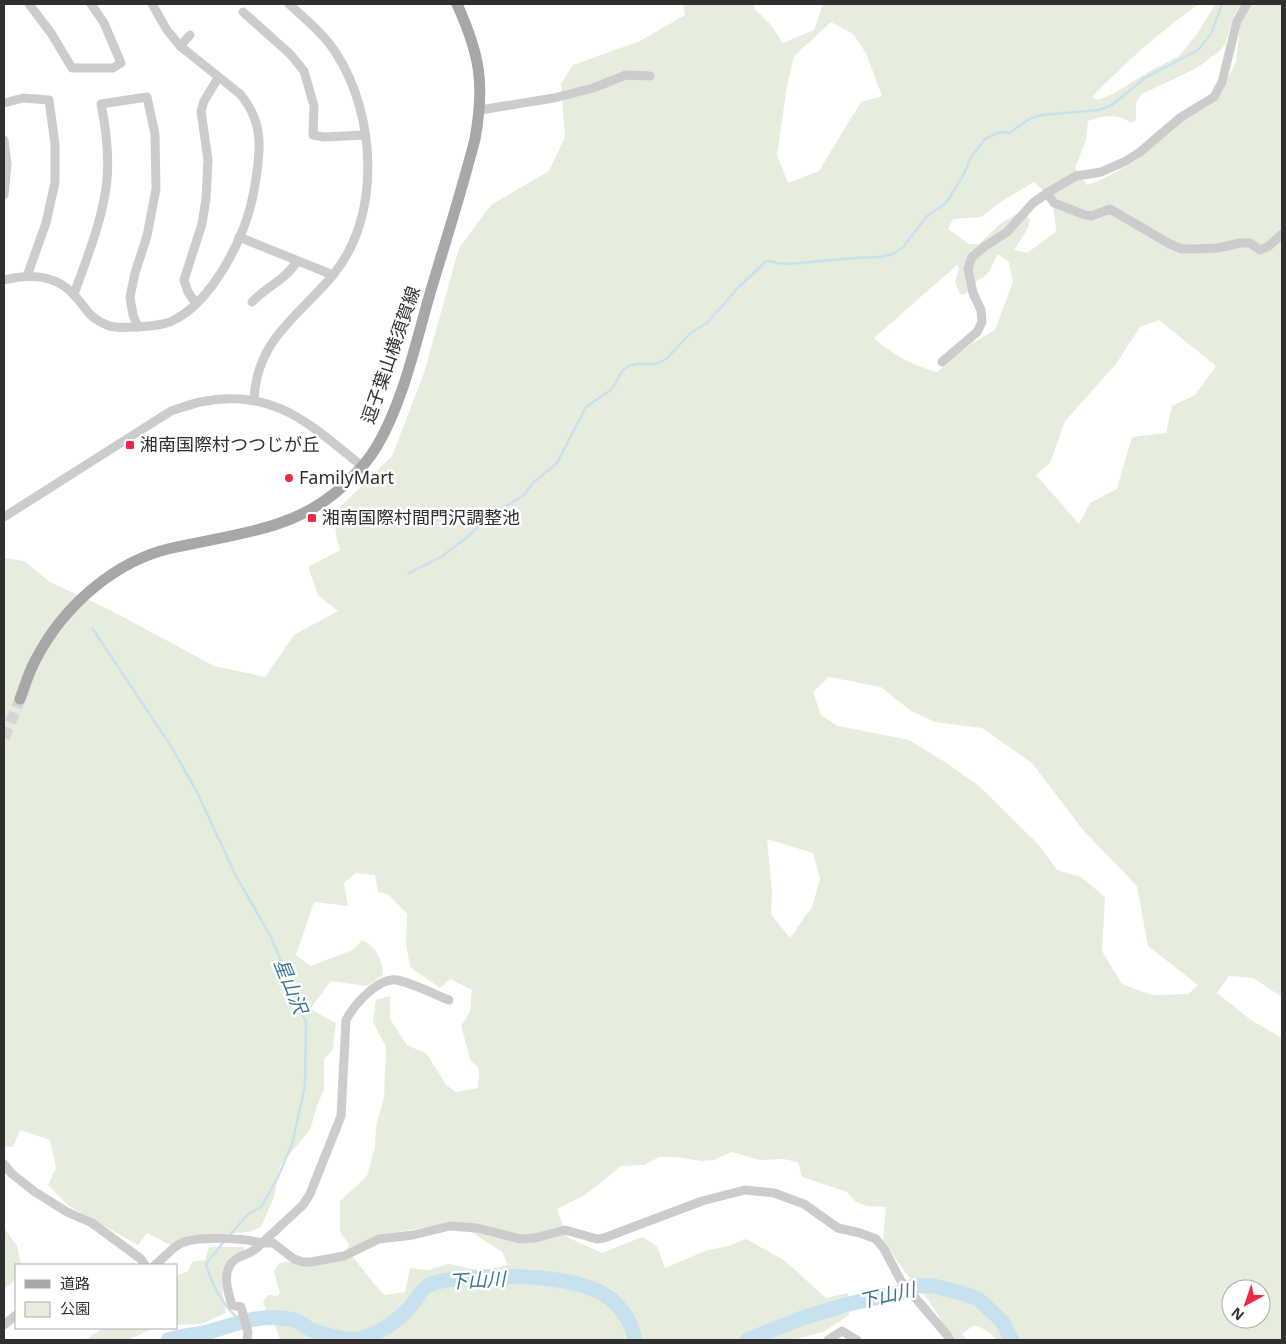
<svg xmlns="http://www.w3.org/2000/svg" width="1286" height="1344" font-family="'Noto Sans','Noto Sans JP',sans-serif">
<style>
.green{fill:#e6eddd;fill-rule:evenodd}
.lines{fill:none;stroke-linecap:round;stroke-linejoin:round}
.stream{stroke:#c8e1ee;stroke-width:2.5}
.river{stroke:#c8e1ee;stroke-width:15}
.major-tunnel{stroke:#d5d5d5;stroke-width:11;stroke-dasharray:11 5.5;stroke-linecap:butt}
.minor{stroke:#ccc;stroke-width:9}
.major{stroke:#a7a7a7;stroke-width:11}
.poi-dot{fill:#ed2a42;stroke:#fff;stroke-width:2}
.labels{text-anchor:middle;stroke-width:5;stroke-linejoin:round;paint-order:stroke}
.street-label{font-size:18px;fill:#2f2f2f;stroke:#fff}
.poi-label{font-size:18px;fill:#2f2f2f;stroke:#fff;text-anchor:start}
.water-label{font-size:19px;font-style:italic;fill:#397696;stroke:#fff}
</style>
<rect width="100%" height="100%" fill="#fff"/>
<g class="green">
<path d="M683,4H754V8L770,24L783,43L814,30L823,4H1199C1160,31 1125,63 1092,97L1098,100L1113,94L1150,71L1179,56L1197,34L1214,6V4H1282V997L1253,978L1229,976L1217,993L1251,1020L1282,1038V1340H996C990,1332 983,1328 974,1325L962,1334L967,1340H953L928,1299L904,1271L883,1240L886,1207L867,1206L856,1202L847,1192L802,1177L798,1162L783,1159L759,1160L732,1152L714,1160L702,1161L676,1157H659L644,1165L621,1166L585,1195L557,1209L567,1237L602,1253L642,1237L657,1246L665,1268L705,1251L728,1246L746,1239L784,1260L826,1298L848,1293L849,1315L823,1332L793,1340H280C277,1326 268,1316 263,1302L268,1295L278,1296L280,1293L274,1272L279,1263L287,1262L322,1264L343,1260L349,1244L340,1232V1201L367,1176L375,1147L376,1127L384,1097L386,1047L373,1022L376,1000L390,996V1019L407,1045L427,1054L446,1085L456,1092L478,1088L479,1068L471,1061L461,1026L470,1012L472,990L450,979L440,988L410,967L406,943L407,914L388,894L378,892L375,875L356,873L344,883L348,906L314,902L296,955L310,966L353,950L362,940C377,947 382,959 383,975L367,986L331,981L310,1009L336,1023L333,1049L324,1059V1089L317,1106L310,1130L280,1166L274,1197L261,1227L249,1232L195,1236L172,1246L147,1233L138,1245L69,1206L48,1185L56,1168L50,1140L20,1130L13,1147L4,1146V558L24,561L50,582L110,610L214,666L265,677L294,635L338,611L318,595L308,567L340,550L336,535L334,513L392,456L424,373L459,248L491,205L549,171L565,137L561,84L573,65L640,41L685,15ZM1240,7V27L1236,62L1216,101L1181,117L1137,160L1103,179L1087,185L1075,168L1086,140L1088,121C1103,116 1117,113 1131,123L1136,120V103L1142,94L1197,68L1218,52L1225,45L1234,15ZM831,22L853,34L866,53L882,96L861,102L819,171L788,183L777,155L787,86L794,56ZM1034,182C1053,197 1055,210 1056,232L1027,253L1014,250L1028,228L1030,219L1020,212L1000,224L979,244H969L948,229L953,219L981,217L1002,201ZM998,254L1009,262L1013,282L995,330L971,344L937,372C912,365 893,355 874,338L957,265L959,269L955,282L960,294L965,295L975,282L985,276L990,270ZM1159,320L1216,366L1195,395L1172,406L1166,433L1132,437L1117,489L1090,503L1079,524L1036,475L1050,463L1065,421L1116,364L1140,327ZM829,677L881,687L911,711L935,722L982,728L1032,763L1083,830L1137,886L1148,946L1198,985L1188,994L1152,995L1122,984L1102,951L1105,897L1081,877L1057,870L1039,845L979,786L945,762L909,740L838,726L821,715L813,692ZM767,839L813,853L820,879L812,907L790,938L771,914L772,893ZM456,1222L502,1252L508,1265L482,1271L448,1264L428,1270L410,1268L405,1292L385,1295L374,1284L353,1257L355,1246L386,1234ZM1231,1289H1261V1319H1231Z"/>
<path d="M4,1228L17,1246L21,1265H16V1280L4,1289Z"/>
<path d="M209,1247H244V1251C241,1252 236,1253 233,1255C215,1266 224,1297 226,1313L201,1324L176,1325V1276L188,1271L192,1262L205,1260Z"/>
<path d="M103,1328H154L128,1340H85Z"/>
</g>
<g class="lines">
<g class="stream">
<path d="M409,573L441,557L466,538L490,516L524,495L533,483L557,463L586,407L612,389L623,370L629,366L637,364H656L666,359L692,332L707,323L737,289L765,262L770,261L777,263L789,264L855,258L880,257L893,254L904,246L926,217L946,203L964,174L971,157L985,139L1000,132L1009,133L1031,118L1043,115L1099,110L1112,105L1145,78L1198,50L1211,34L1222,4"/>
<path d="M92,628L171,746L197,792L236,876L271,937L281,961L289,974L296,1003L306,1022L305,1086L292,1144L278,1177L261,1207L248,1214L229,1236"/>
<path d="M225,1240L206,1264C212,1286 223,1306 241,1321"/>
<path d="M170,1339V1340"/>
</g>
<g class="river">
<path d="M168,1340C181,1336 195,1335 208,1332C237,1324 263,1312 294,1320C300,1321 304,1327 310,1329C321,1334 347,1341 358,1339C377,1335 397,1322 409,1308C416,1301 420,1290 429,1285C449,1275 526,1275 550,1279C565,1281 583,1284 598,1291C617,1300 632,1320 635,1340"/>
<path d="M747,1340L802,1318L845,1305L900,1292L913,1286H934L962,1293L978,1299L1002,1321L1012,1340"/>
</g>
<path class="major-tunnel" d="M4,738L20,699"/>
<g class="minor">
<path d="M29,4L51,33L72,68H113L121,63L104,23L91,4"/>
<path d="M243,12L290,54L304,71L314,106L313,135L324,137L365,135"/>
<path d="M180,46L190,35"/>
<path d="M4,103L23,98L49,100L55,144V182L46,223L27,276"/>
<path d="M480,110L554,98L593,88L626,75L650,76"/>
<path d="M4,140L7,164L4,195"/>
<path d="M1047,193L1076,176L1101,172L1126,161L1140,152L1181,117L1214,97L1222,82L1237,21L1247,4"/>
<path d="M239,237L333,275"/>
<path d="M4,280C28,274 56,274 74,295C88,309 86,316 107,325C116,329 127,327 137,327C149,326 159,326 170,322C213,303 246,235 254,191C260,155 266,124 240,94L180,46L167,30L152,4"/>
<path d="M74,294C87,258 103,219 107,180C109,155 106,128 101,104L147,97L155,134L156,189L147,236L135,273L130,297L133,315L138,327"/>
<path d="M252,302C266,287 287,279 297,261"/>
<path d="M196,304L188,292L184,280L202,224L206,199L208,160L201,111L204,101L218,78"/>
<path d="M942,362L977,332L982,322L981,310L973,293L968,269L972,257L984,247L1007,232L1033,203L1047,193L1054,203L1085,215L1091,216L1110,209L1170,244L1182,249H1193L1218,248L1240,243H1250L1260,250L1269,246L1282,234"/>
<path d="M254,399C257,339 298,317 333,275C382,216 376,115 336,53C324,34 305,19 289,4"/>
<path d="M4,517L171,411C181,408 191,404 200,402C274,387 309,424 362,466"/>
<path d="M4,1164L11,1173L35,1192L67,1212L92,1223L141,1259L145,1265"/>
<path d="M155,1265C163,1259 170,1250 178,1245C195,1235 243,1238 262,1243L303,1205L310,1194L341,1116L346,1020C354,1005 378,977 397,980C412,983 434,994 449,1000"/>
<path d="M4,1325L16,1315"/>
<path d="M247,1340L248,1332L241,1307L232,1305C227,1290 220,1266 239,1257C249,1253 255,1251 262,1243H273L294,1259L303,1262H311L344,1256L379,1239L413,1235L450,1226L477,1228L520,1239L535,1238L565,1230L597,1239L604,1238L702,1201L745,1190L774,1193L804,1204L838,1228L860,1233L876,1239L884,1249L901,1281L947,1335L950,1340"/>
<path d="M828,1340L842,1331L857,1340"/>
</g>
<path class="major" d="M20,699C25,686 29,671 36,659C63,607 114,561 172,548C233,534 296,531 344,485C356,474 369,460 377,446C404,400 416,341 431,290C446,240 462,190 475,139C485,84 480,55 457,4"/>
</g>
<g class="poi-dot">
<rect x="125" y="440" width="10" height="10" rx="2.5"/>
<circle cx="289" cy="478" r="5"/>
<rect x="307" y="513" width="10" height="10" rx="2.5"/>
</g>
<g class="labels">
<g class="street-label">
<text transform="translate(391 355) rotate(-71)" y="6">逗子葉山横須賀線</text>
</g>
<g class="poi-label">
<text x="140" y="451">湘南国際村つつじが丘</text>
<text x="299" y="484">FamilyMart</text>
<text x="322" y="524">湘南国際村間門沢調整池</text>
</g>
<g class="water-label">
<text transform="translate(291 986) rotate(68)" y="7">星山沢</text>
<text transform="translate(477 1280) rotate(-3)" y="7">下山川</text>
<text transform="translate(887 1295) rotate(-13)" y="7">下山川</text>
</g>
</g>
<rect width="1286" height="1344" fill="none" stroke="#2f2f2f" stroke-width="10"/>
<rect x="15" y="1264" width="162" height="65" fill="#ffffff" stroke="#acacac"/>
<rect x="25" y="1280" width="25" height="8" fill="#a7a7a7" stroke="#acacac"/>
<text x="60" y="1289" font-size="15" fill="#2f2f2f">道路</text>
<rect x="25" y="1302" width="25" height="15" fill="#e6eddd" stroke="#acacac"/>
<text x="60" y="1314" font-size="15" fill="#2f2f2f">公園</text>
<g transform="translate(1246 1304) rotate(220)"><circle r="24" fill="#ffffff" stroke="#acacac"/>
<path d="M0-4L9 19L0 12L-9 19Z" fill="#ed2a42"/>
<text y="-8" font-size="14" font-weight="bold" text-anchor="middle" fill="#2f2f2f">N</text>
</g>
</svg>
